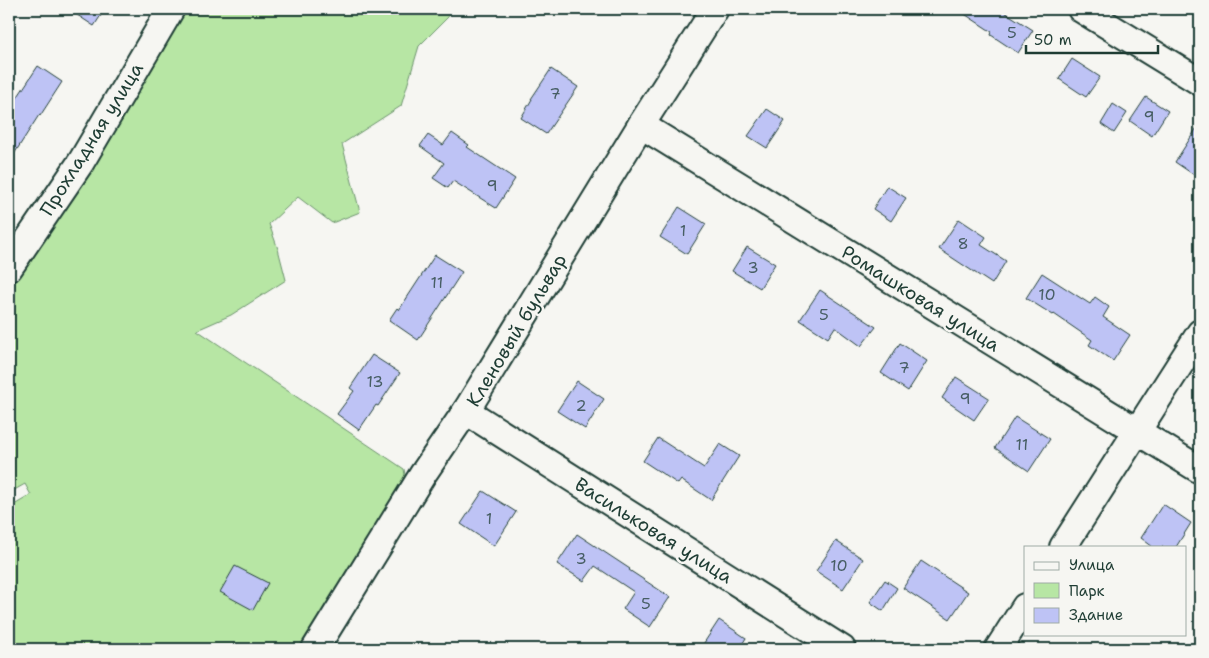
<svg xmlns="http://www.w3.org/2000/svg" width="1209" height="658" font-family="'Shantell Sans',sans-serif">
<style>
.green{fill:#b7e6a4;stroke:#6b926c}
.building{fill:#bec3f5;stroke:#1f3d34}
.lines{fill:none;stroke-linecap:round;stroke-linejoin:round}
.minor-casing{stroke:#1f3d34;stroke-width:30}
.minor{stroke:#f6f6f2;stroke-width:26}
.labels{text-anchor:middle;stroke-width:5;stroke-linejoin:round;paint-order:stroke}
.number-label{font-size:16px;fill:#475e64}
.street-label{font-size:19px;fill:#1f3d34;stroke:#f6f6f2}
</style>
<rect width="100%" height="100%" fill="#f6f6f2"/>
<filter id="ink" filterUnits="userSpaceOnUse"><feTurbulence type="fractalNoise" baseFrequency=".02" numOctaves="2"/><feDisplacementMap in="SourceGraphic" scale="10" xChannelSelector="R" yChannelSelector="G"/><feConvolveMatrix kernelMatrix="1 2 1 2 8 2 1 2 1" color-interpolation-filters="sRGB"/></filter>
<g filter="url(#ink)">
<path class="green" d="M181,9H453L448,17L419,46L401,106L342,144L360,212L332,223L298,197L269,224L278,249L286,280L231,315L197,330L404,469L407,487L305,649H9V508L31,495L25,484L9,493V287L29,261Z"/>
<g class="building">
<path d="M68,9H105L94,26Z"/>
<path d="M957,9H1000L1033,30L1018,53L991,35L992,32Z"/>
<path d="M1072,59L1100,77L1086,97L1059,79Z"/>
<path d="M38,66L62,82L40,116L39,115L9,162V110Z"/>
<path d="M551,69L578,87L546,134L521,118L532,99H531Z"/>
<path d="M1146,97L1168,111L1152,136L1130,121Z"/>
<path d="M1113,104L1127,113L1114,133L1101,124Z"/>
<path d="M767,109L785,121L767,148L748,136Z"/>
<path d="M1200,123V179L1175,162Z"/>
<path d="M452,133L469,145L467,147L515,179L496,208L453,181L448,188L433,178L444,163L420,146L428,135L443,145Z"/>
<path d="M887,186L906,198L891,221L873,209Z"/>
<path d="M679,207L706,224L687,254L660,237Z"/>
<path d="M959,219L986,237L981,245L1006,261L992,284L939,249Z"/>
<path d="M747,247L775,264L760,288L732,271Z"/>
<path d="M435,255L462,272L418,340L389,320L397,308L399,310Z"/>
<path d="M1042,273L1090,304L1095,297L1109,307L1103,317L1130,335L1113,361L1089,345L1092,340L1054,314L1053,315L1026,298Z"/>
<path d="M820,290L876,327L861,346L835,327L828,338L800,320Z"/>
<path d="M900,343L927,361L908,391L881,373Z"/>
<path d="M372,355L400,373L378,406L376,405L359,430L337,414L354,391L350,388Z"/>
<path d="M956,377L989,398L974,420L942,398Z"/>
<path d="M577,381L604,399L585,429L557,411Z"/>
<path d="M1015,417L1050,439L1029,471L995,448Z"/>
<path d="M658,438L704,468L720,444L739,456L711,500L681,480L678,484L643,461Z"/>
<path d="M483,491L516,512L494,546L461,524Z"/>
<path d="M1163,504L1191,523L1176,547H1153L1141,538Z"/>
<path d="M577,534L630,569L629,570L670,597L650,627L623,609L634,592L595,566L584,581L557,564Z"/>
<path d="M836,541L863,559L843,589L816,571Z"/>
<path d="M921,561L968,592L950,619L903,588Z"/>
<path d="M235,566L268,583L253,610L220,592Z"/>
<path d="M885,580L897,588L883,611L870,602Z"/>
<path d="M719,620L746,638L739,649H700Z"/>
</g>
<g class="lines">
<g class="minor-casing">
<g id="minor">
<path d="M1081,9L1200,82"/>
<path d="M641,125L1200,470"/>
<path d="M9,268L81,162L171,9"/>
<path d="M466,411L842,649"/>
<path d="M1063,547L1200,333"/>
<path d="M315,649L423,474L466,411L641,125L715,9"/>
<path d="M998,649L1025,607"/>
</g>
</g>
<use href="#minor" class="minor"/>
</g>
</g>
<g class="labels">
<g class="number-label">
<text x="1012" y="38">5</text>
<text x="555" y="99">7</text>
<text x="1149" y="122">9</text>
<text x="492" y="191">9</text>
<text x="683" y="236">1</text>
<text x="963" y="249">8</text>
<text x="753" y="273">3</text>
<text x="437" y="288">11</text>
<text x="1047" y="300">10</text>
<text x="824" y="320">5</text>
<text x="904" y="373">7</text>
<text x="375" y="387">13</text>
<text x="965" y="404">9</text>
<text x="581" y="411">2</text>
<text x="1022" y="450">11</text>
<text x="489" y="524">1</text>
<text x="581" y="564">3</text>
<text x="839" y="571">10</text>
<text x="646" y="609">5</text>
</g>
<g class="street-label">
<text transform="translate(91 139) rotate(-58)" y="7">Прохладная улица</text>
<text transform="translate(921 298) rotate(32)" y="7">Ромашковая улица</text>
<text transform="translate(516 330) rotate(-59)" y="7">Кленовый бульвар</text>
<text transform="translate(654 530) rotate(32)" y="7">Васильковая улица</text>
</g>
</g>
<rect width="1209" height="658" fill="none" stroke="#f6f6f2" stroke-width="30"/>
<rect x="15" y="15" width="1179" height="628" fill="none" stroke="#1f3d34" stroke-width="2" filter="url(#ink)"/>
<rect x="1024" y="546" width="162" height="90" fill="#f6f6f2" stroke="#a0aca6"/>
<rect x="1034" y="562" width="25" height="8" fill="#f6f6f2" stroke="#a0aca6"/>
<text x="1069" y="570" font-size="15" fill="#1f3d34">Улица</text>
<rect x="1034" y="583" width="25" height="15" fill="#b7e6a4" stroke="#a0aca6"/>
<text x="1069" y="596" font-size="15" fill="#1f3d34">Парк</text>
<rect x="1034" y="608" width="25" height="15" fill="#bec3f5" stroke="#a0aca6"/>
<text x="1069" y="620" font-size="15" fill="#1f3d34">Здание</text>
<path d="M1026 45v8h132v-8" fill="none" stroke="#1f3d34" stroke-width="2.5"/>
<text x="1034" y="45" font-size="15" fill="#1f3d34" stroke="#f6f6f2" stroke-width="4" paint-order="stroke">50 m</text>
</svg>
